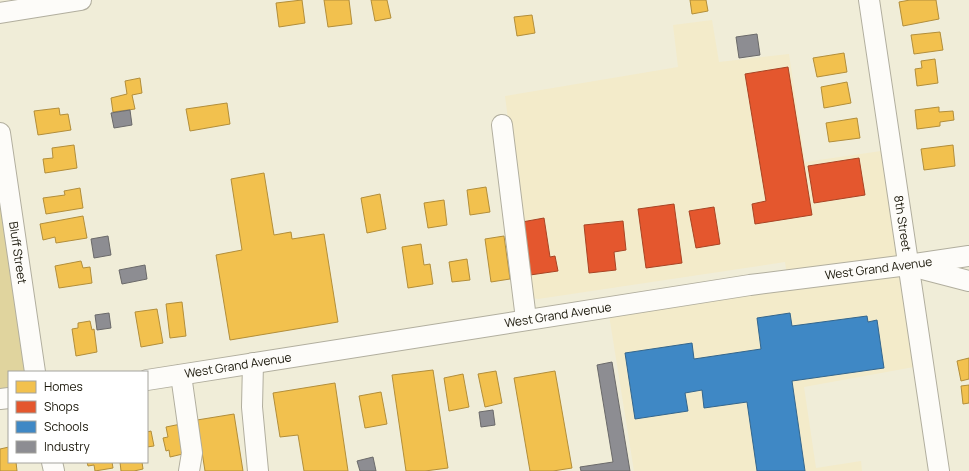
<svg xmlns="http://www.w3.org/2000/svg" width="969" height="471" font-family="Manrope,sans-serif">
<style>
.built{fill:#f3ebca}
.green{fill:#e0d49e}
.homes{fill:#f2c14e;stroke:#b28e3a}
.shops{fill:#e4572e;stroke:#a84424}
.schools{fill:#3f88c5;stroke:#34668d}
.industry{fill:#8d8d92;stroke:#6b6a6a}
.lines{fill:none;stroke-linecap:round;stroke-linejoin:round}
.minor-casing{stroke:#b1ae9e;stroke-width:22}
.minor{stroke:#fdfcf9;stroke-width:20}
.labels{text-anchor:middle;stroke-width:4;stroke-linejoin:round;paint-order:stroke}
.street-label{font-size:12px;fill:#1b180b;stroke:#fff}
</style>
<rect width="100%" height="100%" fill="#f0edd8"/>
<path class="built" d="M712,20L719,62L789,54L805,162L881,151L914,367L804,387L816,468L861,461L862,471H634L609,315L789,289L785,262L538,299L533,298L529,287L505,96L678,67L673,25Z"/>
<path class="green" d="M0,193L27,372H9V387L0,389Z"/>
<g class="homes">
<path d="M302,0L305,23L279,27L276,3Z"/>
<path d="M324,0H349L352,24L328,27Z"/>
<path d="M371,0H387L391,18L375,21Z"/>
<path d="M690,0H706L708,11L692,14Z"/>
<path d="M910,0H936L939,19L903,26L899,2Z"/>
<path d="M532,15L535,33L517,36L514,17Z"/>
<path d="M940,32L943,50L914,54L911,35Z"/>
<path d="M844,53L847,72L817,77L813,58Z"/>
<path d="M935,59L938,83L917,86L915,69L922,68L921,61Z"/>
<path d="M140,78L142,93L132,95L135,109L113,112L111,98L127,94L125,81Z"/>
<path d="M847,82L851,103L824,108L821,87Z"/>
<path d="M227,103L230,124L190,131L186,109Z"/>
<path d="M939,107V112L953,111L954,120L940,122V126L917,129L915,110Z"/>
<path d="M59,108L60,115L68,114L71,130L38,135L34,111Z"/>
<path d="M857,118L860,138L829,142L826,123Z"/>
<path d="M74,145L77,168L45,173L43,159L53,158L52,148Z"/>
<path d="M953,145L955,166L924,170L921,149Z"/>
<path d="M264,173L274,235L291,232L292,239L324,234L338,322L230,340L216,255L242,250L231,179Z"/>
<path d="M486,187L490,212L470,215L467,190Z"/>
<path d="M80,188L83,208L46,214L43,198L65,195L64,191Z"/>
<path d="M380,194L386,229L367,233L361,198Z"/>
<path d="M444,200L447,225L428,228L424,203Z"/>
<path d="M83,216L87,238L56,243L55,237L43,240L40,224Z"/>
<path d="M504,236L510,279L491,282L485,239Z"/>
<path d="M421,244L424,265L430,264L433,284L408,288L402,247Z"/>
<path d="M467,259L470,280L452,282L449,262Z"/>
<path d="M81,261L83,268L90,267L92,283L59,288L55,266Z"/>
<path d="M182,302L186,336L170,338L166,304Z"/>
<path d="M157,309L163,343L141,347L135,312Z"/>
<path d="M90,321L92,330L94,329L97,352L76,356L72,329L78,328V323Z"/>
<path d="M969,358V379L961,381L957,361Z"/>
<path d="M433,370L448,468L425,471H406L392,375Z"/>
<path d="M496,371L502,403L485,407L478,374Z"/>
<path d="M555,371L572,468L553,471H530L514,378Z"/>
<path d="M463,374L469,407L449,411L444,378Z"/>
<path d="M335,383L348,471H304L298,435L280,437L273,393Z"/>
<path d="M969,385V403L963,404L961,386Z"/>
<path d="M381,392L387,424L365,428L359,396Z"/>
<path d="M234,414L243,471H205L197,420Z"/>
<path d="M181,424L187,453L170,457L169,450L166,451L163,438L168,437L166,427Z"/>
<path d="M151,431L154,446L147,447V432Z"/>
<path d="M9,447V462H16L17,471H0V449Z"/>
<path d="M87,462H112L113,468L95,471L94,465L88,466Z"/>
<path d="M120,462H142L143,469L134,471H121Z"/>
</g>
<g class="shops">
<path d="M788,67L812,215L755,224L752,204L766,201L745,74Z"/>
<path d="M859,158L865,195L814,203L808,166Z"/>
<path d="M674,204L682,263L646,268L638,209Z"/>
<path d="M714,207L720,244L696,248L689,211Z"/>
<path d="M544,218L550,257L555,256L558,271L530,275L522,222Z"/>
<path d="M623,221L626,250L614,252L616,270L589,273L584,225Z"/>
</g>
<path class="schools" d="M790,313L792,326L867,316L868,322L877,320L884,368L792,381L805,471H757L747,402L704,408L702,390L685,393L688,411L635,419L625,353L692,343L694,359L761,349L757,318Z"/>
<g class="industry">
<path d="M757,34L760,55L739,58L736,37Z"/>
<path d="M130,110L132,125L114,128L111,113Z"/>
<path d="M108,236L111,255L94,258L91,239Z"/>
<path d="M145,265L147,279L122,284L119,270Z"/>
<path d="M109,313L111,328L97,330L95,315Z"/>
<path d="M612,362L630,471H581L580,467L613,462L597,365Z"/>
<path d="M493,410L495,425L481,427L479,412Z"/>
<path d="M373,457L376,471H360L357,461Z"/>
</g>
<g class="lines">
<g class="minor-casing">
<g id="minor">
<path id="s1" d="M869,0L939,471"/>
<path d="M0,13L81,0"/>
<path d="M502,125L526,319"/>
<path id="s2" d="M0,133L35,372"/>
<path d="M915,267L969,281"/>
<path d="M253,363L252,407L258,471"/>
<path d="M181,375L192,453L189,471"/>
<path id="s3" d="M147,380L750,285L908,265L969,256"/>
<path d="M0,399L9,398"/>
<path d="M52,462L54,471"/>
</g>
</g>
<use href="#minor" class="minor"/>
</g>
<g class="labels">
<g class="street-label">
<text dy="4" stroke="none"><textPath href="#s1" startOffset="226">8th Street</textPath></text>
<text dy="4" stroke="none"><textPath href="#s2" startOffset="121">Bluff Street</textPath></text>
<text dy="4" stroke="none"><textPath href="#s3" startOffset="740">West Grand Avenue</textPath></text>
<text dy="4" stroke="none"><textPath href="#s3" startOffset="416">West Grand Avenue</textPath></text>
<text dy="4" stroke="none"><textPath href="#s3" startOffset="92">West Grand Avenue</textPath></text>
</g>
</g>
<rect x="8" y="371" width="140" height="92" fill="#ffffff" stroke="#a4a39d"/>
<rect x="16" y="381" width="20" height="12" fill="#f2c14e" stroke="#a4a39d"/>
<text x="44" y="391" font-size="12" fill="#1b180b">Homes</text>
<rect x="16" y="401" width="20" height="12" fill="#e4572e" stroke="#a4a39d"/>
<text x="44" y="411" font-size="12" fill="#1b180b">Shops</text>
<rect x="16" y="421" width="20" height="12" fill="#3f88c5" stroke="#a4a39d"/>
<text x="44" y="431" font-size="12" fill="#1b180b">Schools</text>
<rect x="16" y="441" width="20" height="12" fill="#8d8d92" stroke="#a4a39d"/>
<text x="44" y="451" font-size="12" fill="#1b180b">Industry</text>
</svg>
